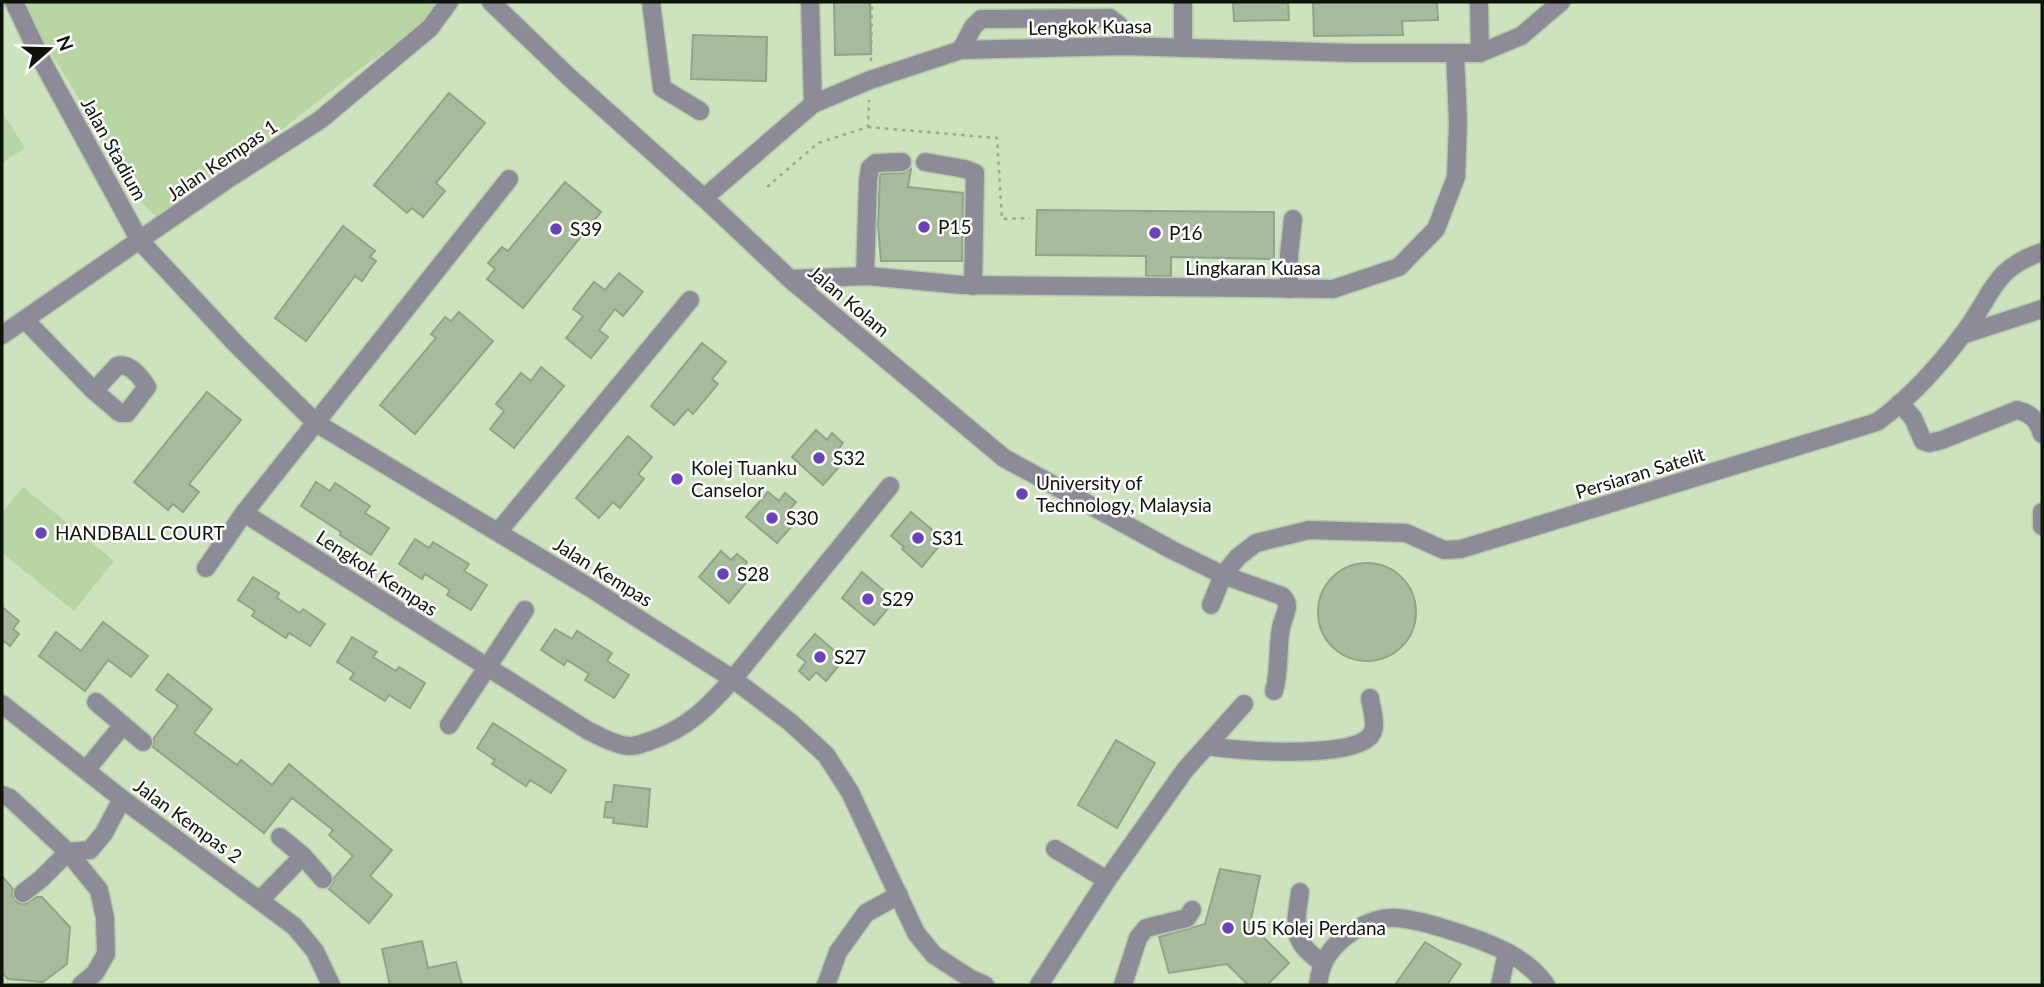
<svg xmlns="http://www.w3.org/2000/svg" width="2044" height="987" font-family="Lato,sans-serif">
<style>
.built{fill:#cce3bd}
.green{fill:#b7d5a3}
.building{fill:#a8bb9d;stroke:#91a486;stroke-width:2}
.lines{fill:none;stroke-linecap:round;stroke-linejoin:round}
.minor-casing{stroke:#b8caad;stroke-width:21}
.path{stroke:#9aaa90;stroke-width:2.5;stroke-dasharray:3.5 5;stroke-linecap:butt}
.minor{stroke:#8e8b99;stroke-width:18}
.poi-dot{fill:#6a42ba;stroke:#fff;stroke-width:2.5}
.labels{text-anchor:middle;stroke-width:5;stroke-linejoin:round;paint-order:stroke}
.street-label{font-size:19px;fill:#0d1308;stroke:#fff}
.poi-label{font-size:19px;fill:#0d1308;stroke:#fff;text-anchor:start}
</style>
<rect width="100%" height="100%" fill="#d9edcd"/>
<rect class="built" x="2" y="2" width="2040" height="983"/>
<g class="green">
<path d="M24,2H439L437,7L413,32L357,71L241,161L165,214L156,216L144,205L43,40Z"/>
<path d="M2,112L25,148L2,163Z"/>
<path d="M23,487L114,561L74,611L2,553V513Z"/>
</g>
<g class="building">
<path d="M834,2H870L871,54L835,55Z"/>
<path d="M1233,2H1288L1289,20L1234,21Z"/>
<path d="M1313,2H1437L1438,20L1402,21L1403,35L1314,36Z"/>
<path d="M693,35L767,37L766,81L691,79Z"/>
<path d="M449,93L485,123L436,183L445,191L423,217L412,208L407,213L374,185Z"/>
<path d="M911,169L908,187L963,193L962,261H881L878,226L880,174L903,173Z"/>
<path d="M565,182L601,212L523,308L487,279L495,269L488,263L502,247L508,251Z"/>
<path d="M1037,210L1274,212V259L1171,257V276H1146V256L1036,255Z"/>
<path d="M343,226L375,251L370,257L376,261L362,281L355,276L306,341L275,318Z"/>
<path d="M619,273L643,292L623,316L615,309L599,330L608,337L591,358L566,338L583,316L573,309L594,282L605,290Z"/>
<path d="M459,312L493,341L415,434L380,405L436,338L431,334L445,317L451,321Z"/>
<path d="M702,343L726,362L712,379L718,384L693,414L688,409L674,425L651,406Z"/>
<path d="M541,367L564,386L514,448L490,429L504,411L496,404L521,373L531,381Z"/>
<path d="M207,392L241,420L189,484L199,492L183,512L173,504L168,510L134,482Z"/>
<path d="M816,430L827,440L832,433L843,443L837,451L846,459L823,485L792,457Z"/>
<path d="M628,436L652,457L638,474L644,479L620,508L613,502L599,518L576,498Z"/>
<path d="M316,482L330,491L335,483L370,506L365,513L389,528L371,555L340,535L341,532L301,506Z"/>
<path d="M768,492L779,501L785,493L796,502L789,510L798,519L777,543L746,517Z"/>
<path d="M911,512L944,540L922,567L902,549L904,547L891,536Z"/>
<path d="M415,539L429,548L433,542L469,564L464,571L487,585L471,610L447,595L450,590L425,574L422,579L399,564Z"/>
<path d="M721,551L731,560L737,554L747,562L740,571L749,579L729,603L699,577Z"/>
<circle cx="1367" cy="612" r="49"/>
<path d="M862,572L895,600L874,625L842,598Z"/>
<path d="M253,577L279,593L277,598L300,613L303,609L325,624L310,646L289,633L286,638L252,616L255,611L238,600Z"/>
<path d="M2,607L19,621L13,629L19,634L10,646L4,641L2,643Z"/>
<path d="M103,622L148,656L131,677L108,660L85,691L39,656L56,632L81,651Z"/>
<path d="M555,629L572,639L577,631L612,653L607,661L629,675L614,698L585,680L589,674L567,660L564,665L541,650Z"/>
<path d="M815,634L844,659L826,681L816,672L809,680L799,671L806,662L797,655Z"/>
<path d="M352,637L377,652L373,657L396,671L399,667L425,683L410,708L389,695L385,701L350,679L354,673L337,662Z"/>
<path d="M168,674L212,709L194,733L237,765L241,760L272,785L289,764L392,850L370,876L392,895L369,923L329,889L333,883L334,878L353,856L329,835L333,830L292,798L264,833L153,747L154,738L178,706L156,690Z"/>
<path d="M493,723L566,770L551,793L530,780L526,786L492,764L495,760L477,748Z"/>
<path d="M1116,740L1155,763L1117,828L1078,805Z"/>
<path d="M614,785L650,789L647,827L613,823L614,818L604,817L606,802H612Z"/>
<path d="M1220,869L1260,876L1250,924L1289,963L1267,985H1248L1227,964L1169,973L1159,937L1205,924Z"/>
<path d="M2,876L13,889L12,895L18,903L25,904L37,897H42L70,927L67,964L43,982L8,979L2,973Z"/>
<path d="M422,941L428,968L456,962L462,985H390L382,949Z"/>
<path d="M1425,942L1461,964L1447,985H1395Z"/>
</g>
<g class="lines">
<g class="minor-casing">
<g id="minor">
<path d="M14,2L42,61L140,241L237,345L316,423L587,586L733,679L790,722L826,755L850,792L916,933L934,955L971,979L985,985"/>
<path d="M491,2L570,78L704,198L790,279L1004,458L1172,550L1223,575L1282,596C1285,600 1287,600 1287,606C1287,613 1282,621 1281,628C1277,649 1280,672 1274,691"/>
<path d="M651,2L662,88L700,111"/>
<path d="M810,2L813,104"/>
<path d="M1183,2V48"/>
<path d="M1479,2L1480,53"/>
<path d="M961,50L973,27L981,19L1110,18L1119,25L1123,46"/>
<path d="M925,162L965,169L975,173L973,286"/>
<path d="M704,198L813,104L870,80L961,50L1123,46L1352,53H1455"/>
<path d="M865,276L868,180L870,168L876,163L902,162"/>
<path d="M790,279L868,276L962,285L1333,289L1399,267L1436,229L1456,177L1458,122L1455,53H1480L1521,36L1561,2"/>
<path d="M1289,289V255L1293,219"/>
<path d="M25,320L94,391L120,413H127L147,387C141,377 129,362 117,366L94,391"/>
<path d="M2,335L225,181L320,120L430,28L449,2"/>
<path d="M1962,335L2042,309"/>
<path d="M1900,403L1913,418L1923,441L1929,443L1942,440L2017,410C2031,413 2038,421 2042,434"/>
<path d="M2042,512V526"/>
<path d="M244,513L587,730C601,737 613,744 628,746C635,747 643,743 650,741C688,728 707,708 733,679L890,486"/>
<path d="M498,532L690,300"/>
<path d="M206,568L244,513L509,179"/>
<path d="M1211,605L1223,575L1238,557L1256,543L1309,530L1406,533L1444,550L1461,549L1877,422C1908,400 1940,365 1963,334C1992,297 1992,268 2042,252"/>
<path d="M96,702L143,742"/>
<path d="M2,704L122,799L294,926L315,951L331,985"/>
<path d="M449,725L525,610"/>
<path d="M1207,746C1237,751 1353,760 1371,735C1378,726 1371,708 1370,698"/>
<path d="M86,770L123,725"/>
<path d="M2,795L10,798L68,852L99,890L105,918L106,954L95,973L81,985"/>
<path d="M280,837L303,856L323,879"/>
<path d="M1055,849L1107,880"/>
<path d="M1300,892C1295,928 1290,942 1323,963"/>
<path d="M23,893L41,879L68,852L90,850L104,833L122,799"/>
<path d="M260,900L303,856"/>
<path d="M826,985L838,952L866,913L899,895"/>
<path d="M1039,985L1107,880L1185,770L1244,704"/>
<path d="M1123,985L1138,938L1146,928L1187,918L1192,910"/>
<path d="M1318,985C1319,979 1320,971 1323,964C1334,939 1369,916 1397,918C1420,920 1443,928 1465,935C1495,945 1527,958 1546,985"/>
<path d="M1500,985L1507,952"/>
</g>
</g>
<g class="path">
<path d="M871,61L872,2"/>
<path d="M868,127L997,138L1002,219L1030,218"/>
<path d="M767,187L818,143L868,127L869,100"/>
</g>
<use href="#minor" class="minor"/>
</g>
<g class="poi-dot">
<circle cx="924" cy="227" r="7"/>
<circle cx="556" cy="229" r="7"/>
<circle cx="1155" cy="233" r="7"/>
<circle cx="819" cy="458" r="7"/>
<circle cx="677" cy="479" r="7"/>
<circle cx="1022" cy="494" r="7"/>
<circle cx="772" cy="518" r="7"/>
<circle cx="41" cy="533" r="7"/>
<circle cx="918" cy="538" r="7"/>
<circle cx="723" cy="574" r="7"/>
<circle cx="868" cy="599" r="7"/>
<circle cx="820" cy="657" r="7"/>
<circle cx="1228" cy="928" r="7"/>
</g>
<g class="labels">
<g class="street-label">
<text transform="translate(1090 27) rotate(-1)" y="7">Lengkok Kuasa</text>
<text transform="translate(114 149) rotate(61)" y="7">Jalan Stadium</text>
<text transform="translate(222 160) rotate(-34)" y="7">Jalan Kempas 1</text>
<text x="1253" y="275">Lingkaran Kuasa</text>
<text transform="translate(849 301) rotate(40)" y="7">Jalan Kolam</text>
<text transform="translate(1640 473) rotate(-17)" y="7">Persiaran Satelit</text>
<text transform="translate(603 572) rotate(32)" y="7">Jalan Kempas</text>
<text transform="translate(377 573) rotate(33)" y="7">Lengkok Kempas</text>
<text transform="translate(188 821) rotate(36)" y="7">Jalan Kempas 2</text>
</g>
<g class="poi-label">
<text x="938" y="234">P15</text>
<text x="570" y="236">S39</text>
<text x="1169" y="240">P16</text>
<text x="833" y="465">S32</text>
<text x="691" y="475">Kolej Tuanku<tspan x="691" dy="22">Canselor</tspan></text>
<text x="1036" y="490">University of<tspan x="1036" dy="22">Technology, Malaysia</tspan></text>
<text x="786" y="525">S30</text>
<text x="55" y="540">HANDBALL COURT</text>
<text x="932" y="545">S31</text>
<text x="737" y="581">S28</text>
<text x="882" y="606">S29</text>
<text x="834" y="664">S27</text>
<text x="1242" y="935">U5 Kolej Perdana</text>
</g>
</g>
<rect width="2044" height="987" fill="none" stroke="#0d1308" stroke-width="7"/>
<g transform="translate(49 49) rotate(70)" stroke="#ffffff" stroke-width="5" paint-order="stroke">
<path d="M0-5L12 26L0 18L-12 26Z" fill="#0d1308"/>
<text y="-10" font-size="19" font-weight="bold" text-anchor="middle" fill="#0d1308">N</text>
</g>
</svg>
